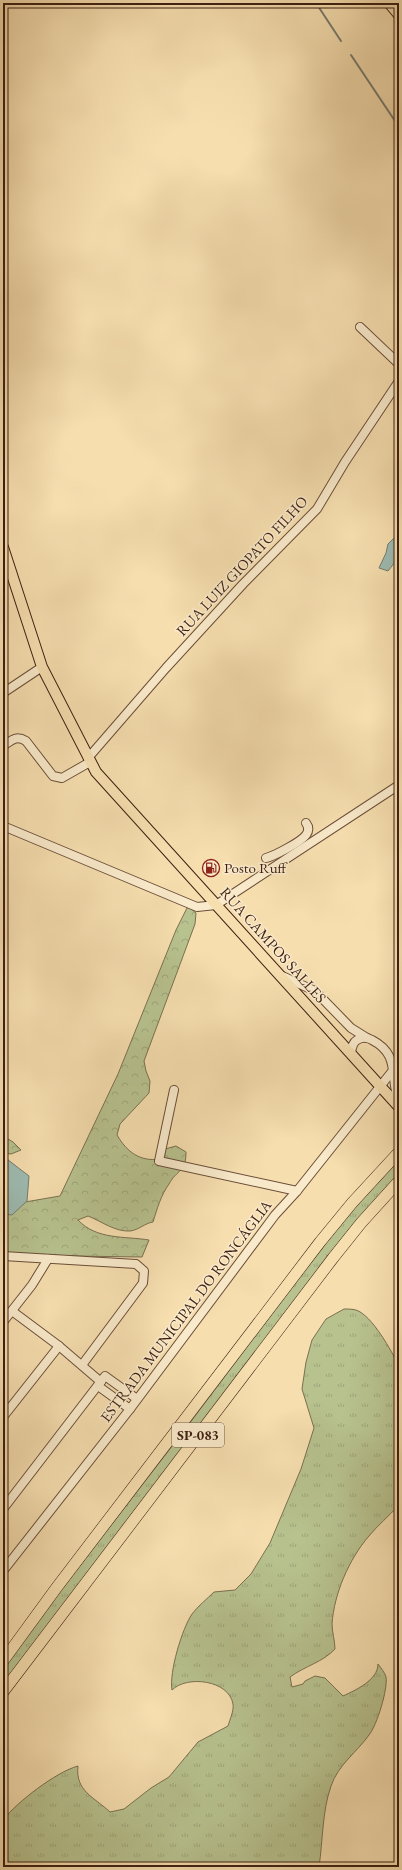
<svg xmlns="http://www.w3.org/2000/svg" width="402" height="1870" font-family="'EB Garamond',serif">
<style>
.grass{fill:url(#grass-tufts);stroke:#7a7050}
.forest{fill:url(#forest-crowns);stroke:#7a7050}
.water{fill:#9dbbb1;stroke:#777c71}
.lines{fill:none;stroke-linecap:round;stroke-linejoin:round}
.stream{stroke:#777c71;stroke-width:2}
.minor-casing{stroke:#6b4e38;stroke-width:10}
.major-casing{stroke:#3d1e11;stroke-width:12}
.highway-casing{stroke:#3d1e11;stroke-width:12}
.minor{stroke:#f9eacb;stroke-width:8}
.major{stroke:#f6deaf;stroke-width:10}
.highway{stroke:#f6deaf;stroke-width:11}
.labels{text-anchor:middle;stroke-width:3;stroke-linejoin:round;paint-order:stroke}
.shield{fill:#f9eacb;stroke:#755b49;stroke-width:1}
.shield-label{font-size:14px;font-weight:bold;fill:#3d1e11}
.street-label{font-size:15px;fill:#3d1e11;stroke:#f9eacb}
.poi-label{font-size:15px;fill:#3d1e11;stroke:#f9eacb;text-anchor:start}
</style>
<defs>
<pattern id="grass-tufts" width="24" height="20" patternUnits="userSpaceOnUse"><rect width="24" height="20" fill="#b7c28f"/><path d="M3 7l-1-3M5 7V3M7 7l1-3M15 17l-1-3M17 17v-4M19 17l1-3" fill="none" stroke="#9ea67a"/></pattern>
<pattern id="forest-crowns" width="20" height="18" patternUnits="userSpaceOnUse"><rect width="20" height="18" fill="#b7c28f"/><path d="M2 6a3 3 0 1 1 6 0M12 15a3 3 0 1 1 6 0" fill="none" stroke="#9ea67a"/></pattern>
</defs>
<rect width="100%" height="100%" fill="#f6deaf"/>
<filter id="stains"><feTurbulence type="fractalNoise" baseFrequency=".005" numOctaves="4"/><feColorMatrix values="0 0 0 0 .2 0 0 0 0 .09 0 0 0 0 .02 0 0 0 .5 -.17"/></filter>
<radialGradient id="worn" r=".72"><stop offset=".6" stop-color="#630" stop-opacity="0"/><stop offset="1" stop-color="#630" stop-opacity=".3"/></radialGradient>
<g class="grass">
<path d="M399,1160V1175L382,1193L3,1684V1669L61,1590L183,1432L314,1258L355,1207Z"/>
<path d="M344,1309C348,1309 352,1309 356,1310C372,1315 392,1352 399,1366V1505C389,1516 378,1525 369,1536C349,1559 334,1594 332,1624C332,1632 335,1641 335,1649C323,1662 305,1666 290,1677L292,1687L303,1684L305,1681L315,1676L325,1678L343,1696C356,1690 378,1680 378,1664C381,1668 385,1673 386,1677C388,1689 377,1725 369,1735C357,1752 338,1765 331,1786C322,1812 323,1840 319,1867H3V1820C17,1802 56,1772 78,1766C75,1791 94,1797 110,1812L124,1809L151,1788L169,1777L198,1742L228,1726C230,1719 234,1711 233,1704C229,1680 187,1675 172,1690C169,1672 182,1629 192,1614C198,1606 207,1599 214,1592L235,1590L251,1574L270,1543L301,1469L314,1428L302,1389L306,1362L312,1340L326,1319Z"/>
</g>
<g class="forest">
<path d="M188,906L196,913L195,924L144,1061L146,1071L150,1081L149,1093L120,1124L117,1135C127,1152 140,1162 160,1159L165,1149L176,1146L186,1152C186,1173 177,1169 169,1184C161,1195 157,1209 153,1222C145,1223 139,1230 130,1231C115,1232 101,1221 88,1216L78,1220C97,1240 124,1236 149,1240L142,1257L3,1255V1201L25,1202L60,1196L118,1074L176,930Z"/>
<path d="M3,1136L13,1142L21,1150L11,1154L3,1153Z"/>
</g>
<g class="water">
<path d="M399,527V557L388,571L379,568L386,553L388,544L395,537Z"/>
<path d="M3,1156L29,1176L27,1201L12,1215L3,1214Z"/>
</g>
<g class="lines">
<g class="stream">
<path d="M316,3L341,41"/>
<path d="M351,55L399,127"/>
</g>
<g class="minor-casing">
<g id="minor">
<path d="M360,327L399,364"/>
<path d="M3,693L42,667"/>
<path d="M3,746C12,740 16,735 26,741L53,776L62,778L90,762"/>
<path d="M88,758L166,668L243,584L317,509L345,462L399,381"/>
<path d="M3,826L197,907L216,905L399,785"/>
<path d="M266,858C274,856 301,842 306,835C309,831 309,827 306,823"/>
<path d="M280,975L315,991L351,1028L367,1038"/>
<path d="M351,1053C352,1048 352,1043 357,1040C362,1037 367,1037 372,1040C401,1055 389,1077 399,1102"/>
<path d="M174,1090L159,1161L297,1191"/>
<path d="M3,1256L136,1264L144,1271L143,1283L82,1365"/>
<path d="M12,1311L59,1346L101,1382"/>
<path d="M3,1322L32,1285L48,1259"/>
<path d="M98,1386L130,1409"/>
<path d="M3,1417L59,1346"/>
<path d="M3,1509L105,1376L137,1399"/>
<path d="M3,1571L130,1409L275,1215L297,1191L394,1069"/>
</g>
</g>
<g class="major-casing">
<g id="major">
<path d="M389,3L399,15"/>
<path d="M3,547L42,667L96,772L399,1107"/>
</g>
</g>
<g class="highway-casing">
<g id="highway">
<path d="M3,1661L57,1587L320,1242L352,1203L399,1152"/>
<path d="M3,1692L333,1258L361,1223L399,1181"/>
</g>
</g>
<use href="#minor" class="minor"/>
<use href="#major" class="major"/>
<use href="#highway" class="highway"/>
</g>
<defs>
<g id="fuel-ring" transform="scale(0.9)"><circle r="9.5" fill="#f9eacb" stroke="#8f2418" stroke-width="1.5"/><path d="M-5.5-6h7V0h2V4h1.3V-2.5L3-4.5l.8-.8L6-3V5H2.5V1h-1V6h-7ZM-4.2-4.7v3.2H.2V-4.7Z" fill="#8f2418"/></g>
</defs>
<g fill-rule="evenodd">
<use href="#fuel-ring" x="211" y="868"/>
</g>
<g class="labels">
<rect class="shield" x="172" y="1423" width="52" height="24" rx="3"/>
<g class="shield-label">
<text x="198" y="1440">SP-083</text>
</g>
<g class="street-label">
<text transform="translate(242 566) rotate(-47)" y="5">RUA LUIZ GIOPATO FILHO</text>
<text transform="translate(273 945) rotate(48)" y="5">RUA CAMPOS SALLES</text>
<text transform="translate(186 1311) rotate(-53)" y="5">ESTRADA MUNICIPAL DO RONCÁGLIA</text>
</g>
<g class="poi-label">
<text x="224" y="873">Posto Ruff</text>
</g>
</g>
<rect width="402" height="1870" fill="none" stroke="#f6deaf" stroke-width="16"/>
<rect x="4" y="4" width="394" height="1862" fill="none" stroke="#3d1e11" stroke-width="2"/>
<rect x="8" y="8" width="386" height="1854" fill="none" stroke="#3d1e11"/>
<rect width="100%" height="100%" filter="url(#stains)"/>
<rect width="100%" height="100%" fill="url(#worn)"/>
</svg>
